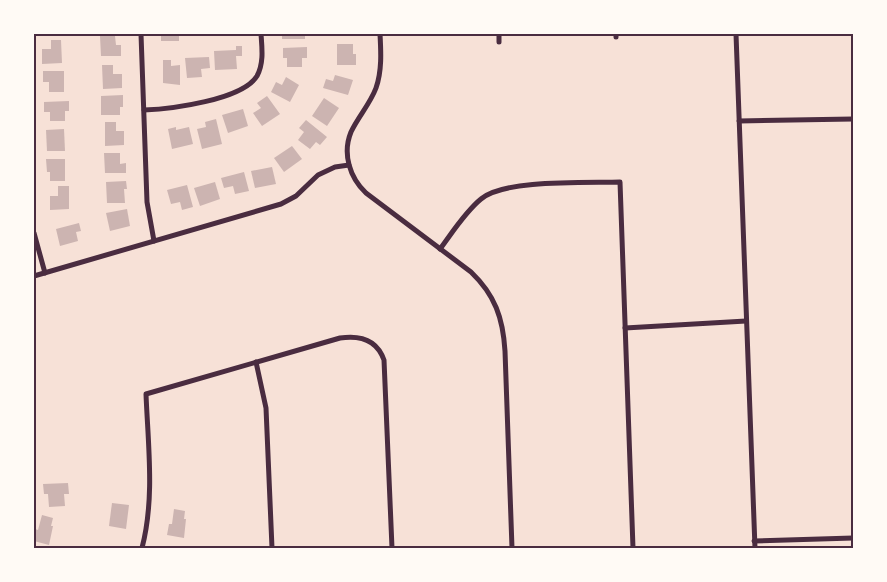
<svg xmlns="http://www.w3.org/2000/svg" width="887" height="582" font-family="'Source Sans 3',sans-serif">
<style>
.building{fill:#ccb4b1}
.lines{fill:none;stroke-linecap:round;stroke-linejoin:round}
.minor{stroke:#4a2c40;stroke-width:5}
.neatline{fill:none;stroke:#4a2c40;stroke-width:2}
</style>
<rect width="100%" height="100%" fill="#f7e1d7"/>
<g class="building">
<rect x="161" y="34" width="18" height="7"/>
<rect x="282" y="34" width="23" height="5"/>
<rect x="340" y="34" width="18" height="2"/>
<path d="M100,36H115L116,45H121V56H101Z"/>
<path d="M51,40H61L62,63L42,64V49H51Z"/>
<path d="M337,44H353V54H356V65H337Z"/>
<path d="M236,46H242V56H236L237,69L215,70L214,51L236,50Z"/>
<path d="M307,47V58H302V67H287V58H283V48Z"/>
<path d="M209,57L210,68L201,69L202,77L187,78L185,58Z"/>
<path d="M163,60H171V66L180,65V85L163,83Z"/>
<path d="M102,65H113V74H122V88L103,89Z"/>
<path d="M43,71H64V92H49V82H43Z"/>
<path d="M335,75L353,80L348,95L323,88L326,79L333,81Z"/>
<path d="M286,77L299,85L290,102L271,92L276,82L282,85Z"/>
<path d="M123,95V107H120V115H101V96Z"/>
<path d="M267,96L280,114L262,126L253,113L261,108L257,103Z"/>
<path d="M324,98L339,108L327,126L312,116Z"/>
<path d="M69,101V111H65V121H50V112H44V102Z"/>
<path d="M243,109L248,126L228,133L222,115Z"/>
<path d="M216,119L222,144L202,149L197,129L206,127L205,122Z"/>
<path d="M306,120L327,137L320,145L316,142L310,149L298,140L304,132L299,128Z"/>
<path d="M105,122H116V131H124V145L105,146Z"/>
<path d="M176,127V130L189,127L193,144L172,149L168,129Z"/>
<path d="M64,129L65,151H47L46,130Z"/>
<path d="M292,146L302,159L284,172L274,158Z"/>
<path d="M104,153H120V164L126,163V173H105Z"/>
<path d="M46,159H65V181H50V172H47Z"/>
<path d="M272,167L276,184L255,188L251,171Z"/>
<path d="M244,172L249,191L235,194L233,186L224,188L221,178Z"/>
<path d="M126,181L127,189H124L125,203H107L106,182Z"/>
<path d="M215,182L220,199L200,206L194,188Z"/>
<path d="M187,185L193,207L182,210L180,202L171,204L167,190Z"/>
<path d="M58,186H69V209L50,210V196H58Z"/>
<path d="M127,209L130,226L110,231L106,213Z"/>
<path d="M79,223L81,231L76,232L78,241L60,246L56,229Z"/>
<path d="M68,483L69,494H64L65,506L49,507L48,494H44L43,484Z"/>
<path d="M112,503L129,505L126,529L109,526Z"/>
<path d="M174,509L185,511L184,519H186L184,538L167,535L169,524H172Z"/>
<path d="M42,515L53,518L51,526H53L49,545L34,541L35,529L38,530Z"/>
</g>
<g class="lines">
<g class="minor">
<path d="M141,34L147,202L154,241"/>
<path d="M380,34C381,52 382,71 376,88C370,104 358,117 351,132C342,154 350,178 366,193L471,272C495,295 503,318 505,351L512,548"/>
<path d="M499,34V42"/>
<path d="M616,34V37"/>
<path d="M736,34L755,548"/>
<path d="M144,110C171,109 242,100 257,76C264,63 262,48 261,34"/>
<path d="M739,121L853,119"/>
<path d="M34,233L45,273"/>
<path d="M440,249C452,233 465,212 481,199C504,179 588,183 620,182L633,548"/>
<path d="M34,276L281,204L296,196L318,175L335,167L349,165"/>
<path d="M625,328L746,321"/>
<path d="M256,362L266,408L272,548"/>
<path d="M754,541L853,538"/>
<path d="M142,548C155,498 148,445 146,394L340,338C360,335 377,340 384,360L392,548"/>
</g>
</g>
<rect width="887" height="582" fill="none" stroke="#fffaf5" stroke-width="70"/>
<rect x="35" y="35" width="817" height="512" class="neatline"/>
</svg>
